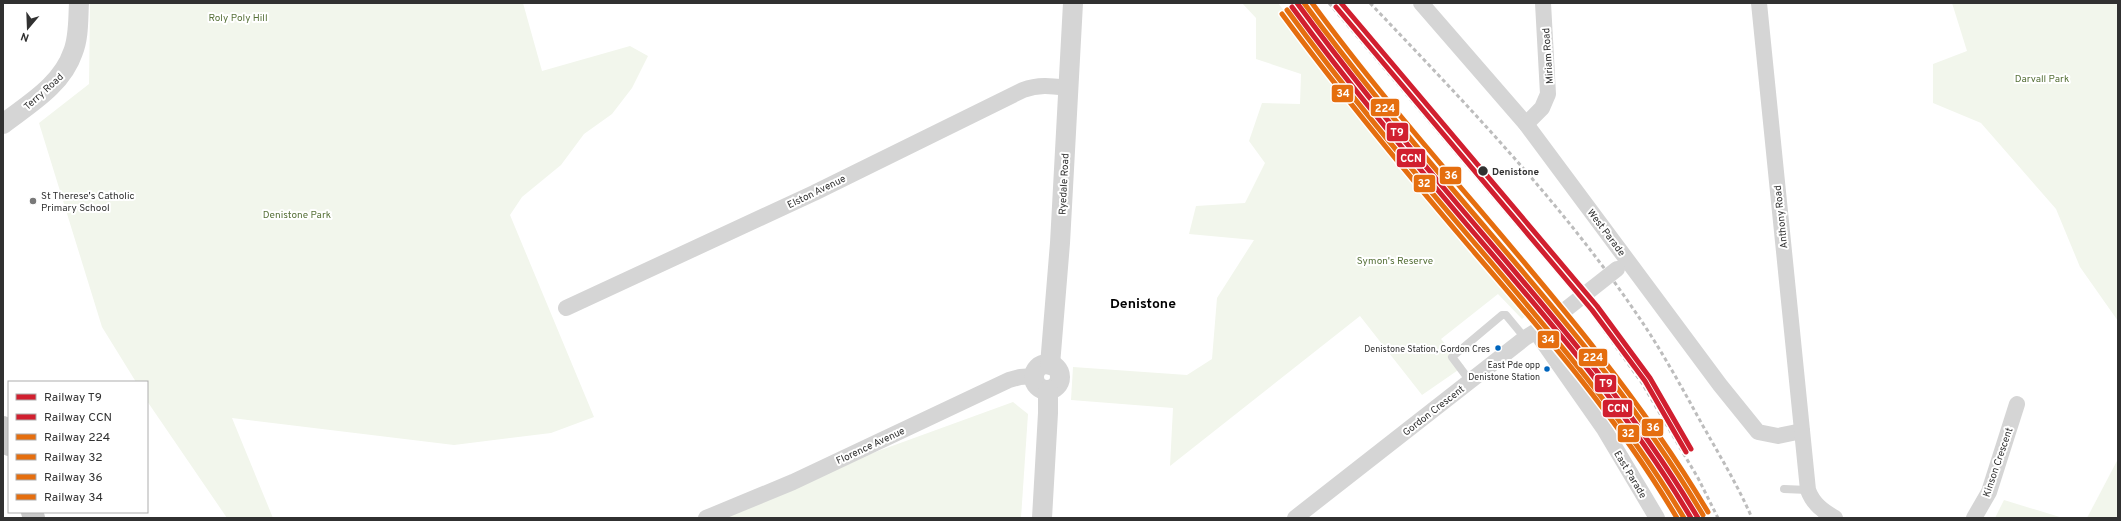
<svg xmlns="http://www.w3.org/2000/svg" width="2121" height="521" font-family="Overpass,sans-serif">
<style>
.green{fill:#f2f6ec}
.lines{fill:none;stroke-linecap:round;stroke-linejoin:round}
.service{stroke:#d5d5d5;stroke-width:8}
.minor{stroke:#d5d5d5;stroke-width:16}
.tertiary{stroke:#d5d5d5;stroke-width:20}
.primary{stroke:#c9c9c9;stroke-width:22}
.rail{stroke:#bdbdbd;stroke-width:3;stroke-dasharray:4 3;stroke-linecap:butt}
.minor-bridge{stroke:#d5d5d5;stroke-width:16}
.rail-1-casing{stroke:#fff;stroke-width:8}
.rail-2-casing{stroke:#fff;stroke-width:8}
.rail-3-casing{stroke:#fff;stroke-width:8}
.rail-4-casing{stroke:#fff;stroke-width:8}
.rail-5-casing{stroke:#fff;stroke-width:8}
.rail-6-casing{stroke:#fff;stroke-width:8}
.rail-1{stroke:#d11f2f;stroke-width:5}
.rail-2{stroke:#d11f2f;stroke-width:5}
.rail-3{stroke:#e56e0f;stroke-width:5}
.rail-4{stroke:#e56e0f;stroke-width:5}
.rail-5{stroke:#e56e0f;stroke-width:5}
.rail-6{stroke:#e56e0f;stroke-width:5}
.stop-dot{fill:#313131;stroke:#fff;stroke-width:1.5}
.poi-dot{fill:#797979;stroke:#fff;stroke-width:1.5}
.bus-dot{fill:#0065bd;stroke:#fff;stroke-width:1.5}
.labels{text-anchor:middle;stroke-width:4;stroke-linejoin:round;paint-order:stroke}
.bus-label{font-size:9px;fill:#313131;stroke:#fff;text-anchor:end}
.park-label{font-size:10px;fill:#577139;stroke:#fff}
.street-label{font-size:10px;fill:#313131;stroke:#fff}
.stop-label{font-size:10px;font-weight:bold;fill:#313131;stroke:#fff;text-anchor:start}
.poi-label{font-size:10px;fill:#313131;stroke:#fff;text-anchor:start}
.district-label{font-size:14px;font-weight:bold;fill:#000;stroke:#fff}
.line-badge{stroke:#fff;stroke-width:1.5}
.badge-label{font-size:11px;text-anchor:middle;font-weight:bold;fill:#fff}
</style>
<rect width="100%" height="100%" fill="#fff"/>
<g class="green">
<path d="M90,3H523L542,71L630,46L648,56L632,88L612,114L584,134L561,165L522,197L510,215L594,417L551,433L454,445L232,418L273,518H227L147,401V382H136L102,327L39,123L89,84Z"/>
<path d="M1242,3H1278L1375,129L1488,270L1534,309L1522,319L1498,294L1441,339L1464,366L1422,395L1360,316L1170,466L1173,408L1071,400L1073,367L1187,375L1212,359L1217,298L1254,240L1189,234L1196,206L1245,203L1265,163L1249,141L1262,103L1300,104L1301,74L1256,59V18Z"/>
<path d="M1952,3H2118V321L2080,267L2056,209L1981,123L1933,103V64L1967,51Z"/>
<path d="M1013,402L1028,414L1021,518H707L793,482Z"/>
<path d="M2118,459V518H2087Z"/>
<path d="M2004,500L2063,518H1995Z"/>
</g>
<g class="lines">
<g class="service">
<path d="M1470,381L1452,357L1502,315H1506L1525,338"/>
<path d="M1784,489L1808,490"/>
</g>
<g class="minor">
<path d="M1421,3L1526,124L1720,385L1758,432L1778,436L1802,431"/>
<path d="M1759,3L1808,490C1813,504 1823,511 1835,518"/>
<path d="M1526,124L1542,108L1548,94L1543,3"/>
<path d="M566,308L814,193L1023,90C1039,84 1052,86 1068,88"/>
<path d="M1536,332L1604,429L1657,518"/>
<path d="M706,518L793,482L1009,380L1020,377L1034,376"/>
<path d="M1295,518L1525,338L1546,325"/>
<path d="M1974,518L1989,492L2017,404"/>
</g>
<g class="tertiary">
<path d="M3,124C29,104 62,85 73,52C79,37 78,19 79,3"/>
<circle cx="1047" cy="377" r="13"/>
<path d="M1050,365L1060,243L1073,3"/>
<path d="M1042,518L1048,413V390"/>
</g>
<g class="primary">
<path d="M3,427L9,445"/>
<path d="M32,512L34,518"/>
</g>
<g class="rail">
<path d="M1329,3L1591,312L1642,383L1698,478L1718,518"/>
<path d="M1370,3C1469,107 1571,212 1650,334C1669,364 1686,395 1703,426C1720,456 1738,486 1752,518"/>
</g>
<path class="minor-bridge" d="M1546,325L1617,269"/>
<g class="rail-1-casing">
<g id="rail-1">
<path d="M1297,3C1348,73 1403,140 1459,206C1545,307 1630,403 1698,518"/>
<path d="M1341,3L1597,306L1650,378L1691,449"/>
</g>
</g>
<g class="rail-2-casing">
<g id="rail-2">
<path d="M1292,7C1349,85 1411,159 1474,233C1552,324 1630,414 1691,518"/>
<path d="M1336,7L1592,310L1645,381L1686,452"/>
</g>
</g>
<g class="rail-3-casing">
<path id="rail-3" d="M1304,3C1359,78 1418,149 1478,219C1560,315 1639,406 1703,515"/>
</g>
<g class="rail-4-casing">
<path id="rail-4" d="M1287,10C1345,90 1408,165 1472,240C1548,329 1624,417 1684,518"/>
</g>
<g class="rail-5-casing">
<path id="rail-5" d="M1312,3C1439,177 1598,326 1708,512"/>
</g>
<g class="rail-6-casing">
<path id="rail-6" d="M1282,14C1341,94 1404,170 1468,245C1543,332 1618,418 1677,518"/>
</g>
<use href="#rail-1" class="rail-1"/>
<use href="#rail-2" class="rail-2"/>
<use href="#rail-3" class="rail-3"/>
<use href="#rail-4" class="rail-4"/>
<use href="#rail-5" class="rail-5"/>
<use href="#rail-6" class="rail-6"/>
</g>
<circle class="stop-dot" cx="1483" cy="171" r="5.5"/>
<circle class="poi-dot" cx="33" cy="201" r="4"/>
<g class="bus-dot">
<circle cx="1498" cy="348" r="3.5"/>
<circle cx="1547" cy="369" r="3.5"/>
</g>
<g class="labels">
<g class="bus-label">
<text x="1490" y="352">Denistone Station, Gordon Cres</text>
<text x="1540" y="368">East Pde opp<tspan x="1540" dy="12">Denistone Station</tspan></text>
</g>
<g class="park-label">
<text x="238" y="21">Roly Poly Hill</text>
<text x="2042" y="82">Darvall Park</text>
<text x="297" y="218">Denistone Park</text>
<text x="1395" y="264">Symon's Reserve</text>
</g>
<g class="street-label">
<text transform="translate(1547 56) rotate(-94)" y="4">Miriam Road</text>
<text transform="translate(43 91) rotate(-42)" y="4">Terry Road</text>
<text transform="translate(1063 184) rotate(-87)" y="4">Ryedale Road</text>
<text transform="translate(816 191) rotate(-26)" y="4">Elston Avenue</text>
<text transform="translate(1780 217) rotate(-96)" y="4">Anthony Road</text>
<text transform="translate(1607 232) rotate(53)" y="4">West Parade</text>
<text transform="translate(1433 410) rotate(-38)" y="4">Gordon Crescent</text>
<text transform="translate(870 445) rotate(-25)" y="4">Florence Avenue</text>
<text transform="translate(1997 462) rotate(-71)" y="4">Kinson Crescent</text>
<text transform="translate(1631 474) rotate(59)" y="4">East Parade</text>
</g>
<g class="stop-label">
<text x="1492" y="175">Denistone</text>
</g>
<g class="poi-label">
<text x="41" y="199">St Therese's Catholic<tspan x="41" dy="12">Primary School</tspan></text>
</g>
<g class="district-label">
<text x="1143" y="308">Denistone</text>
</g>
</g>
<g class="line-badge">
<rect x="1331" y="84" width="23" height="19" rx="4" fill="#e56e0f"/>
<rect x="1370" y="98" width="30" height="19" rx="4" fill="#e56e0f"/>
<rect x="1386" y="122" width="23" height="20" rx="4" fill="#d11f2f"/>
<rect x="1396" y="148" width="30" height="20" rx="4" fill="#d11f2f"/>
<rect x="1439" y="166" width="23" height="19" rx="4" fill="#e56e0f"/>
<rect x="1413" y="174" width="23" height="19" rx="4" fill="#e56e0f"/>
<rect x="1537" y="330" width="23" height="19" rx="4" fill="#e56e0f"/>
<rect x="1578" y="348" width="30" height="19" rx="4" fill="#e56e0f"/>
<rect x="1594" y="374" width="23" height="19" rx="4" fill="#d11f2f"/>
<rect x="1602" y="399" width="31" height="19" rx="4" fill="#d11f2f"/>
<rect x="1641" y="418" width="23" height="19" rx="4" fill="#e56e0f"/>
<rect x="1617" y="424" width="23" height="19" rx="4" fill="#e56e0f"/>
</g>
<g class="badge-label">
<text x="1343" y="97">34</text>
<text x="1385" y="112">224</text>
<text x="1397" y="136">T9</text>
<text x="1411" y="162">CCN</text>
<text x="1451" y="179">36</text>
<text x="1424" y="187">32</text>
<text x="1548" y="343">34</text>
<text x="1593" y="361">224</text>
<text x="1606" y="387">T9</text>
<text x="1618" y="412">CCN</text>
<text x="1653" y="431">36</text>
<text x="1628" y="437">32</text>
</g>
<rect width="2121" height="521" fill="none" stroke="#313131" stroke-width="8"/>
<rect x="8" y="381" width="140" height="132" fill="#ffffff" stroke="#adadad"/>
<rect x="16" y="394" width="20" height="6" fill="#d11f2f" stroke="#adadad"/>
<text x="44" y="401" font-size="12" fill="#313131">Railway T9</text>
<rect x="16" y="414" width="20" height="6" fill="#d11f2f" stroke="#adadad"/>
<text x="44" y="421" font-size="12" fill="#313131">Railway CCN</text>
<rect x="16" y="434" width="20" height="6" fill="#e56e0f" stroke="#adadad"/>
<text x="44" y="441" font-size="12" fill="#313131">Railway 224</text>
<rect x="16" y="454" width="20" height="6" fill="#e56e0f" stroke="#adadad"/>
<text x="44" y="461" font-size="12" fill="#313131">Railway 32</text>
<rect x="16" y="474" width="20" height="6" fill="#e56e0f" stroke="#adadad"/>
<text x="44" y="481" font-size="12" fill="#313131">Railway 36</text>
<rect x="16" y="494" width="20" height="6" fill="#e56e0f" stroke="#adadad"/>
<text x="44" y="501" font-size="12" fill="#313131">Railway 34</text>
<g transform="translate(28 28) rotate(199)" stroke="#ffffff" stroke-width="3" paint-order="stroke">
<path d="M0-3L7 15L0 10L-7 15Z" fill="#313131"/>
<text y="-6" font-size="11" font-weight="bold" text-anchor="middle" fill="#313131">N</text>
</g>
</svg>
